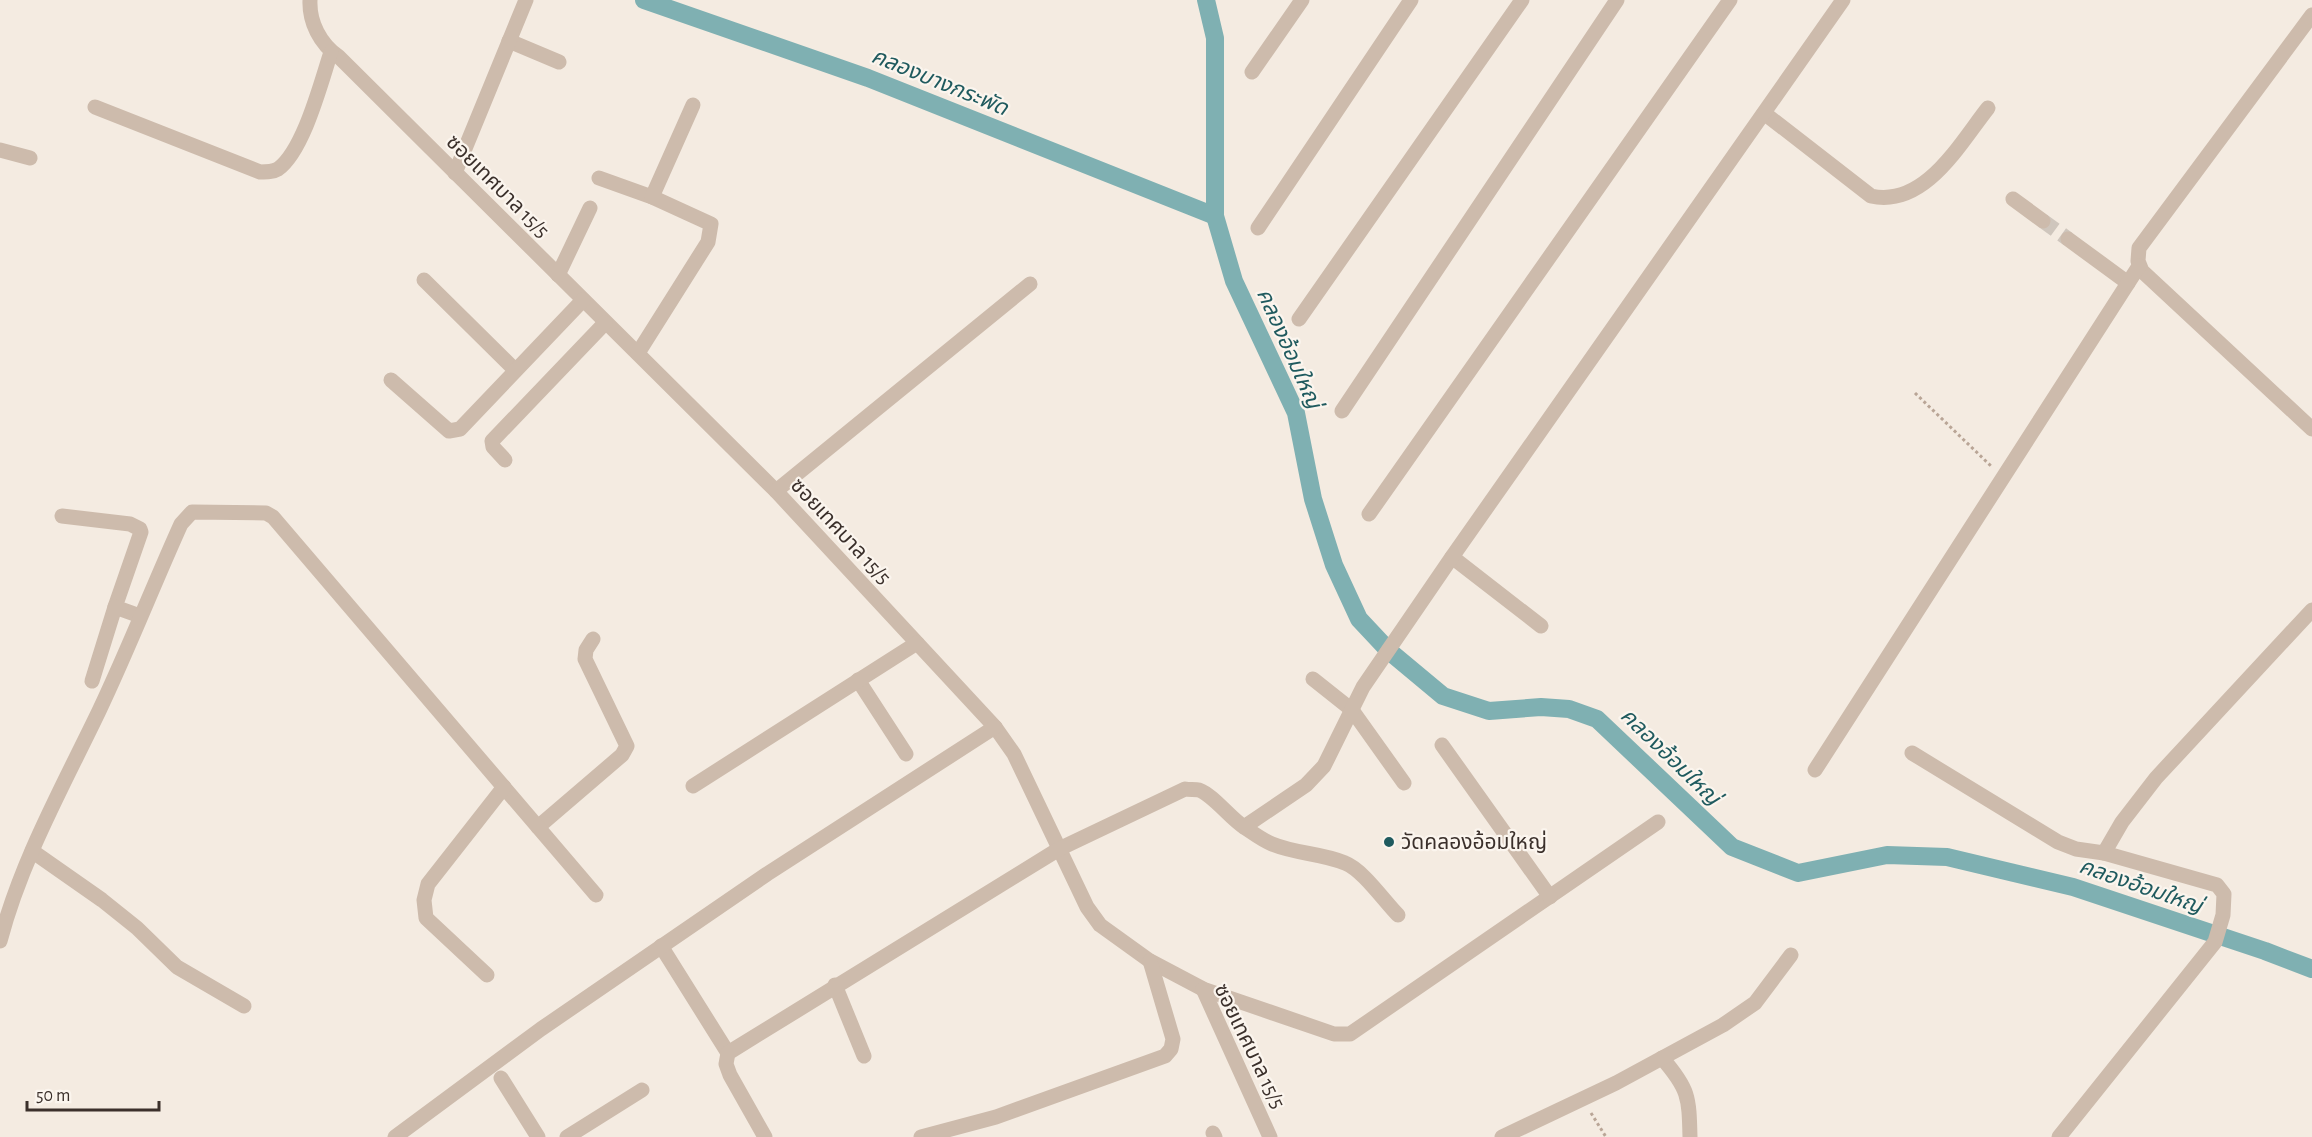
<svg xmlns="http://www.w3.org/2000/svg" width="2312" height="1137" font-family="'Alegreya Sans','Noto Sans Thai',sans-serif">
<style>
.lines{fill:none;stroke-linecap:round;stroke-linejoin:round}
.canal{stroke:#7fb0b2;stroke-width:18}
.minor-tunnel{stroke:#cfc6bd;stroke-width:15;stroke-dasharray:15 8;stroke-linecap:butt}
.path{stroke:#b9a596;stroke-width:3;stroke-dasharray:3 3;stroke-linecap:butt}
.minor{stroke:#cdbbac;stroke-width:15}
.poi-dot{fill:#1f5a5e;stroke:#fbf5ee;stroke-width:2}
.labels{text-anchor:middle;stroke-width:4.5;stroke-linejoin:round;paint-order:stroke}
.street-label{font-size:21px;fill:#3b302b;stroke:#fbf5ee}
.poi-label{font-size:21px;fill:#3b302b;stroke:#fbf5ee;text-anchor:start}
.water-label{font-size:22px;font-style:italic;fill:#1f5a5e;stroke:#fbf5ee}
</style>
<rect width="100%" height="100%" fill="#f4ebe1"/>
<g class="lines">
<g class="canal">
<path d="M644,0L868,78L1215,216"/>
<path d="M1206,0L1215,38V216L1234,281L1296,413L1313,499L1334,565L1359,619L1389,651L1443,696L1489,711L1541,707L1569,709L1597,719L1732,847L1798,873L1887,855L1947,857L2073,887L2265,951L2312,969"/>
</g>
<path class="minor-tunnel" d="M2043,221L2068,239"/>
<g class="path">
<path d="M1915,393L1991,466"/>
<path d="M1591,1113L1606,1137"/>
</g>
<g class="minor">
<path d="M310,0C309,22 320,44 339,57L776,491L995,727L1014,754L1087,907L1100,925L1150,961L1203,989L1334,1034H1350L1658,822"/>
<path d="M2312,15L2139,248L2138,261L2142,271L2312,429"/>
<path d="M509,41L559,62"/>
<path d="M1252,72L1302,0"/>
<path d="M95,107L260,172C267,172 273,172 278,169C304,150 321,82 331,52"/>
<path d="M1764,113L1871,196C1925,208 1960,143 1988,108"/>
<path d="M0,150L30,158"/>
<path d="M455,173L526,0"/>
<path d="M599,178L652,197L711,224L708,242L638,353"/>
<path d="M652,197L693,105"/>
<path d="M2013,199L2043,221"/>
<path d="M1258,228L1411,0"/>
<path d="M2068,239L2128,283"/>
<path d="M558,275L590,208"/>
<path d="M424,280L515,370"/>
<path d="M1299,319L1522,0"/>
<path d="M391,380L449,431L460,429L583,300"/>
<path d="M1342,411L1617,0"/>
<path d="M505,460L493,447L492,441L605,323"/>
<path d="M776,491L1030,284"/>
<path d="M1369,514L1730,0"/>
<path d="M62,516L130,524L140,529L141,532L115,607L140,616"/>
<path d="M1452,557L1541,626"/>
<path d="M1313,679L1352,710L1404,783"/>
<path d="M858,680L906,754"/>
<path d="M92,681L115,607"/>
<path d="M1442,745L1550,897"/>
<path d="M1912,753L2058,842L2076,849L2104,853"/>
<path d="M1815,770L2139,266"/>
<path d="M693,786L917,643"/>
<path d="M538,827L622,755L627,746L585,659L586,650L593,639"/>
<path d="M1244,827C1253,833 1262,840 1272,844C1296,854 1321,853 1345,863C1363,870 1384,901 1398,915"/>
<path d="M32,851L102,900L137,928L177,967L244,1006"/>
<path d="M0,941C21,861 63,786 99,711C128,650 153,586 181,524L192,512L266,513L273,517L596,895"/>
<path d="M661,946L728,1053"/>
<path d="M487,975L426,918L424,900L428,884L504,787"/>
<path d="M835,985L864,1056"/>
<path d="M1203,989L1270,1137"/>
<path d="M1662,1058C1689,1089 1689,1097 1690,1137"/>
<path d="M501,1078L538,1137"/>
<path d="M1213,1133L1215,1137"/>
<path d="M395,1137L541,1029L767,874L995,727"/>
<path d="M567,1137L642,1090"/>
<path d="M765,1137L730,1075L726,1064L728,1053L1059,849L1185,789C1189,790 1195,789 1199,790C1213,795 1230,818 1244,827L1306,785L1324,766L1363,687L1452,557L1843,0"/>
<path d="M921,1137L996,1117L1165,1056L1171,1049L1173,1039L1150,961"/>
<path d="M1502,1137L1616,1083L1723,1025L1755,1003L1791,955"/>
<path d="M2059,1137L2215,942L2223,915L2224,894L2217,885L2104,853L2122,822L2156,778L2312,610"/>
</g>
</g>
<circle class="poi-dot" cx="1389" cy="842" r="6"/>
<g class="labels">
<g class="street-label">
<text transform="translate(498 186) rotate(45)" y="7">ซอยเทศบาล 15/5</text>
<text transform="translate(841 531) rotate(47)" y="7">ซอยเทศบาล 15/5</text>
<text transform="translate(1250 1046) rotate(64)" y="7">ซอยเทศบาล 15/5</text>
</g>
<g class="poi-label">
<text x="1401" y="849">วัดคลองอ้อมใหญ่</text>
</g>
<g class="water-label">
<text transform="translate(940 81) rotate(22)" y="8">คลองบางกระพัด</text>
<text transform="translate(1290 348) rotate(66)" y="8">คลองอ้อมใหญ่</text>
<text transform="translate(1671 756) rotate(44)" y="8">คลองอ้อมใหญ่</text>
<text transform="translate(2141 885) rotate(19)" y="8">คลองอ้อมใหญ่</text>
</g>
</g>
<path d="M27 1101v9h132v-9" fill="none" stroke="#3b302b" stroke-width="3"/>
<text x="36" y="1101" font-size="18" fill="#3b302b" stroke="#fbf5ee" stroke-width="4.5" paint-order="stroke">50 m</text>
</svg>
